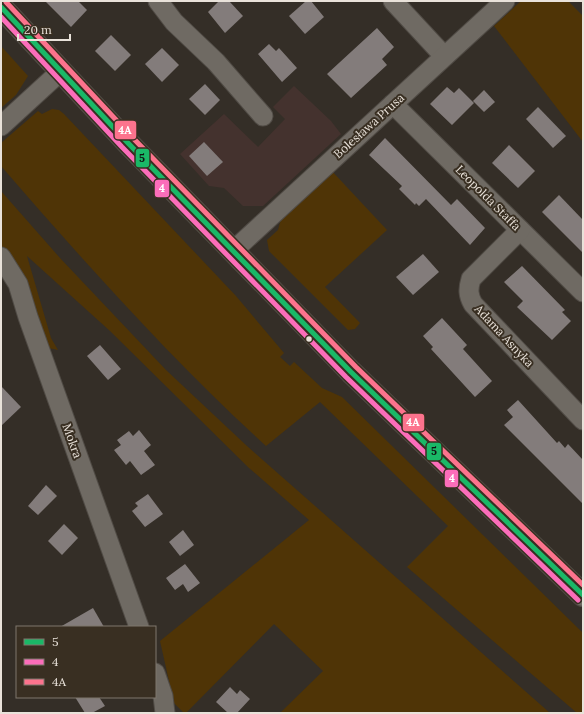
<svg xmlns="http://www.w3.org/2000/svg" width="584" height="714" font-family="Lora,serif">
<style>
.commercial{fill:#44322e}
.green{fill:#4f3406}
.building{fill:#837c7b}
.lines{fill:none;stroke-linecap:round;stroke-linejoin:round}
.minor-casing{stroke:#504b45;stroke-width:21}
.secondary-casing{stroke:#504b45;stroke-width:24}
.minor{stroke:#6f6a63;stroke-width:19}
.secondary{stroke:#6f6a63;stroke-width:22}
.bus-1-casing{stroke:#392f22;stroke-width:8}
.bus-2-casing{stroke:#392f22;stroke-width:8}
.bus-3-casing{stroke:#392f22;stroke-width:8}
.bus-1{stroke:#1ab867;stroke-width:5}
.bus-2{stroke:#fb6dba;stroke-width:5}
.bus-3{stroke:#fc738d;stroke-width:5}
.bus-dot{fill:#e9e2da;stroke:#392f22;stroke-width:1.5}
.labels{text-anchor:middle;stroke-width:4;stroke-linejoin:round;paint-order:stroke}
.street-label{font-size:12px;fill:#e9e2da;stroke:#392f22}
.line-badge{stroke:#392f22;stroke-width:1.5}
.badge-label{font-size:11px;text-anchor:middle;font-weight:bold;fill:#fff}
.pale-badge-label{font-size:11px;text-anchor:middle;font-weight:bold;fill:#111}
</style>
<rect width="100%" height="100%" fill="#342e27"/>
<path class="commercial" d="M294,86L331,121L341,134L263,206H243L224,188L209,186L180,154L224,114L258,147L285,119L273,107Z"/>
<g class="green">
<path d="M521,1H568L583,16V142L494,26Z"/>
<path d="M1,46L28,76L16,95L1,108Z"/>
<path d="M52,109L59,110L64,114L236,296L284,353L280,357L290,366L294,362L322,388L342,397L583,633V713H577L407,567L448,526L320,402L266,446C171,359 85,263 1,166V143L38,111L42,114Z"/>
<path d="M330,169L387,230L325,287L360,323L355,329L348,330L269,251L267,240L278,230L281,219Z"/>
<path d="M1,191L60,258L166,370L247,446L550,713H280L323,671L274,624L186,713H184L174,703L160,641L309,520L249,468L110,331L27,256L51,338L58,350L44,347L1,252Z"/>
</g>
<g class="building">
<path d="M45,1H78L87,10L71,27Z"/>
<path d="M219,1H229L243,16L225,33L208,12Z"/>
<path d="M306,1H311L324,17L305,34L289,16Z"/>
<path d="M377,28L394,47L382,59L387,65L351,98L327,74Z"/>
<path d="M111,35L131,55L115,71L95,51Z"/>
<path d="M269,44L276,51L279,48L297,68L282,82L258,54Z"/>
<path d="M162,48L179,65L162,82L145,64Z"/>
<path d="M205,84L220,100L205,115L189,99Z"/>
<path d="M447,87L454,93L459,88L474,103L452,125L430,104Z"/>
<path d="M484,90L495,102L484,112L473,101Z"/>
<path d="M538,107L566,136L553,148L526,119Z"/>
<path d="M385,138L451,205L457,199L485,228L470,245L426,199L419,206L416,203L415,205L399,189L402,186L369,155Z"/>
<path d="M204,142L223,162L207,176L189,156Z"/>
<path d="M509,145L535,171L518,188L492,163Z"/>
<path d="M559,195L583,220V253L542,212Z"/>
<path d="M423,254L439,272L413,295L396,277Z"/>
<path d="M522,266L565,310L562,312L571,321L552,340L517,307L523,301L504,282Z"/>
<path d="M442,318L467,345L463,349L492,381L475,397L431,349L433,347L423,336Z"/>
<path d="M100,345L121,369L108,380L87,356Z"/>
<path d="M1,386L21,407L1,426Z"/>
<path d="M518,400L557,443L559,441L565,448L568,444L583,460V504L504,425L513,417L507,410Z"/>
<path d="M139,430L151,445L144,451L155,465L141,475L130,461L126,465L114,450L121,445L117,440L129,431L133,436Z"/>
<path d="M46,485L57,496L38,515L28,506Z"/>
<path d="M148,494L163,514L145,527L132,511L138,506L135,503Z"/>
<path d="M64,524L78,538L62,555L48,541Z"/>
<path d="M183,530L194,545L180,556L169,542Z"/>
<path d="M185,564L200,583L188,592L183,584L175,590L166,578Z"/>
<path d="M93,608L104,627H60Z"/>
<path d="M230,687L237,694L240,690L250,699L237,713H228L216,702Z"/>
<path d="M75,697H99L105,706L92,713H85Z"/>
</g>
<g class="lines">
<g class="minor-casing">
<g id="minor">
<path d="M158,1L174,22L216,62L263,116"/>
<path d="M393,1L444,56"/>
<path d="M393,104L583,292"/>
<path d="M1,126L61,71"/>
<path d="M520,230L471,279C468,289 468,295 473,304L583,420"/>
<path d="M233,251L505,1"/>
<path d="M1,257L18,284L28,317L139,627"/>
<path d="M155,673L163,696L165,713"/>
</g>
</g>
<g class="secondary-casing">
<path id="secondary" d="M1,7L127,142L351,372L583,595"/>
</g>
<use href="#minor" class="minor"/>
<use href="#secondary" class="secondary"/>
<g class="bus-1-casing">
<path id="bus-1" d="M1,7L127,142L351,372L583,595"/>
</g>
<g class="bus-2-casing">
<path id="bus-2" d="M1,17L122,147L346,377L578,600"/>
</g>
<g class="bus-3-casing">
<path id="bus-3" d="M6,2L132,137L356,367L583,585"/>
</g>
<use href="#bus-1" class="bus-1"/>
<use href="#bus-2" class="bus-2"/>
<use href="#bus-3" class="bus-3"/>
</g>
<circle class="bus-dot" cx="309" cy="339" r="3.5"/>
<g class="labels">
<g class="street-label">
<text transform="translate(369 126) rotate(-42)" y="4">Bolesława Prusa</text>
<text transform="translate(488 198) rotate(45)" y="4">Leopolda Staffa</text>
<text transform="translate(504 336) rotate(47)" y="4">Adama Asnyka</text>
<text transform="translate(72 441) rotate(70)" y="4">Mokra</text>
</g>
</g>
<g class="line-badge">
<rect x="114" y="120" width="23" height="20" rx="4" fill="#fc738d"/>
<rect x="135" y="148" width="15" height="20" rx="4" fill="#1ab867"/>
<rect x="154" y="179" width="16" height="19" rx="4" fill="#fb6dba"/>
<rect x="402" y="413" width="23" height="19" rx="4" fill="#fc738d"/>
<rect x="426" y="442" width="16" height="19" rx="4" fill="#1ab867"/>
<rect x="444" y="469" width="15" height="19" rx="4" fill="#fb6dba"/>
</g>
<g class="badge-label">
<text x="125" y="134">4A</text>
<text x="162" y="192">4</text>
<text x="413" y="426">4A</text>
<text x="452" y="482">4</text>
</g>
<g class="pale-badge-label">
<text x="142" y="162">5</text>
<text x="434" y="455">5</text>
</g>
<rect width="584" height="714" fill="none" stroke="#e9e2da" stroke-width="4"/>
<rect x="16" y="626" width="140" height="72" fill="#392f22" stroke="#7f776c"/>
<rect x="24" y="639" width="20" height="6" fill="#1ab867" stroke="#7f776c"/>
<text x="52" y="646" font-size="12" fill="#e9e2da">5</text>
<rect x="24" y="659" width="20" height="6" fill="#fb6dba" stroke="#7f776c"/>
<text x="52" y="666" font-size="12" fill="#e9e2da">4</text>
<rect x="24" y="679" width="20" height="6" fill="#fc738d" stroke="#7f776c"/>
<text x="52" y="686" font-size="12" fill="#e9e2da">4A</text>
<path d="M18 34v6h52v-6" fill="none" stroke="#e9e2da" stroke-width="2"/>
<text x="24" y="34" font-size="12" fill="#e9e2da" stroke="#392f22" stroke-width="3" paint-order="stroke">20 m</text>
</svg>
